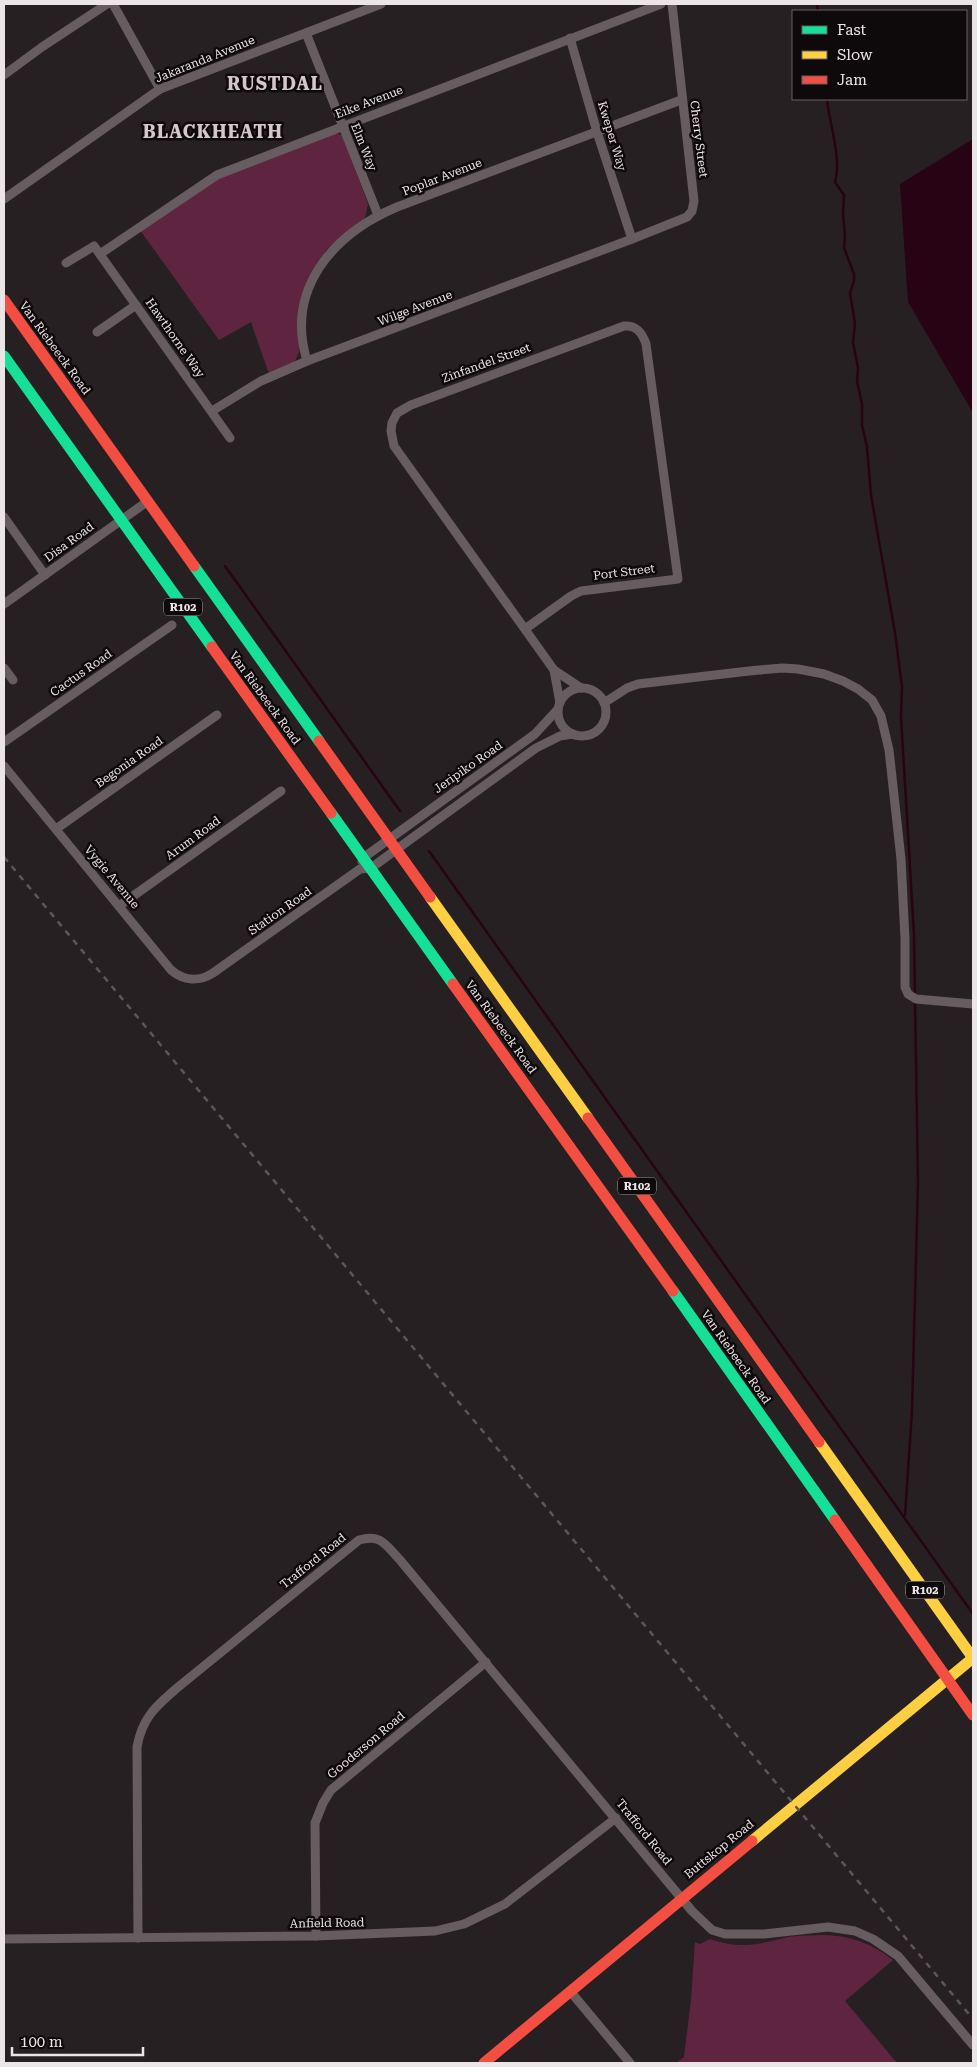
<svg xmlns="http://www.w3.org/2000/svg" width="977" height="2067" font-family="'Roboto Serif',serif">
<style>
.green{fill:#5f2540}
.water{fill:#280314}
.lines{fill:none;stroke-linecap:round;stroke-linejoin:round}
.stream{stroke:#280314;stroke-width:2.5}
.street{stroke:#675c60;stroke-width:9}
.fast{stroke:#16e098;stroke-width:11}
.slow{stroke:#ffcf43;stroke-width:11}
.jam{stroke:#f24e42;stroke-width:11}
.rail{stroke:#5d5659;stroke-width:2.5;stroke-dasharray:6 6;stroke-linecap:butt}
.labels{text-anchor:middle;stroke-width:5;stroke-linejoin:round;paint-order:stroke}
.shield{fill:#0e090b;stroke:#a9a3a5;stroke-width:1}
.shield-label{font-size:11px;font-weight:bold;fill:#ece5e7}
.street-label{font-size:12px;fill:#ece5e7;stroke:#0e090b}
.district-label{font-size:18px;font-weight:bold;letter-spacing:1px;fill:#d4c6cb;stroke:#0e090b}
</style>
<rect width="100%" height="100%" fill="#262023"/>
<g class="green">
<path d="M336,133L342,135L368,204L365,218L327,249L309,279L301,302L298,325L299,352L295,361L293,364L269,374L251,322L219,340L140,230L215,180Z"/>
<path d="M819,1935C848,1934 871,1943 893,1960L845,2001L897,2063H676L684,2057L691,2000L695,1942L700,1944L710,1939C739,1949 756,1945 784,1938C795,1935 808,1936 819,1935Z"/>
</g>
<path class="water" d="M973,139V413L908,302L900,184Z"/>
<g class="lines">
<g class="stream">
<path d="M817,4L818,11"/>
<path d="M827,99C829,123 842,158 835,182L844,195L843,214L845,236L844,248L854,274V281L850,293L855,324L853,342L858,368L857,381L862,404V425L867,447L871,495L895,633L902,687L901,717L914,934L915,995"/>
<path d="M225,566L400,811"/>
<path d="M429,851L973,1614"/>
<path d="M905,1515L912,1411L918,1182L915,1003"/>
</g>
<g class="street">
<path d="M113,4L160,89"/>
<path d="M306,33L378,215"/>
<path d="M570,38L597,132L632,239"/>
<path d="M4,75L42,47L107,4"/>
<path d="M4,199L160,89L381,4"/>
<path d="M100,254L217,175L661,4"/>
<path d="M66,263L94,246L230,438"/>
<path d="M97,332L136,305"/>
<path d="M307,361C285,289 333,234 397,207L681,100"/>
<path d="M212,411L261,381L307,361L632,239L687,217L692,211L694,201L672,4"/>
<path d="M4,517L45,575"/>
<path d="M4,604L148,501"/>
<path d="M525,629L571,596L581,591L678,579L646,344C642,332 636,325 624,326L411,405L397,413L392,423L391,431L394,446L554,670L581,688"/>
<path d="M4,668L13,680"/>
<path d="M554,670L560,703"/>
<circle cx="582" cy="712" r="24"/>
<path d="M604,703L627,688L638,684L749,671L782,668L798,669L824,674L843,681L858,689L872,700L881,716L889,750L901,859L905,939V987L908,994L916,999L973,1004"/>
<path d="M4,742L172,625"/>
<path d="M4,766L171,970C184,981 199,982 213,973L360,869L371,868L536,748L560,736L573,734"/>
<path d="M56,829L217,715"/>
<path d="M362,861L363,858L535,734L558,709"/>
<path d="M119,906L281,791"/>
<path d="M316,1936L315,1823L323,1803L331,1790L486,1662"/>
<path d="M138,1938L137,1747C142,1718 156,1706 177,1688L359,1540C381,1534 385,1544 400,1560L692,1911L712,1930L725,1934H764L828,1927L855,1931L873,1939L898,1956L973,2045"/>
<path d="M4,1939L316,1936L435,1931L464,1924L505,1904L616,1818"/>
<path d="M570,1991L630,2063"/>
</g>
<g class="fast">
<path d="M4,356L212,647"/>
<path d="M194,566L319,741"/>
<path d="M331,813L453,984"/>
<path d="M673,1291L835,1520"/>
</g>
<g class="slow">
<path d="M430,897L588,1118"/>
<path d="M819,1442L973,1658"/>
<path d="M752,1841L973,1658"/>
</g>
<g class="jam">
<path d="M4,300L194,566"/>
<path d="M212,647L331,813"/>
<path d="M319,741L430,897"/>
<path d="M453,984L673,1291"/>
<path d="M588,1118L819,1442"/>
<path d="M835,1520L973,1715"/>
<path d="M484,2063L752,1841"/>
</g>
<path class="rail" d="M4,857L973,2019"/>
</g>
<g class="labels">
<g class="shield">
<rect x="164" y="598.5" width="38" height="17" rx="4"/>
<rect x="618" y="1177.5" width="38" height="17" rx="4"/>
<rect x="906" y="1581.5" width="38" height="17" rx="4"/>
</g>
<g class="shield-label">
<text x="183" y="611">R102</text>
<text x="637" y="1190">R102</text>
<text x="925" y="1594">R102</text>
</g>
<g class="street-label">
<text transform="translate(205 59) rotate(-22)" y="4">Jakaranda Avenue</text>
<text transform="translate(369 102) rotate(-21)" y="4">Eike Avenue</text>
<text transform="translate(612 136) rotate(73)" y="4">Kweper Way</text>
<text transform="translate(699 139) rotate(83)" y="4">Cherry Street</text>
<text transform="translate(364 147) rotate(68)" y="4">Elm Way</text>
<text transform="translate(442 177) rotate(-21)" y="4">Poplar Avenue</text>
<text transform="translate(415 308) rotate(-21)" y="4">Wilge Avenue</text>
<text transform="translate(175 338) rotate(55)" y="4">Hawthorne Way</text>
<text transform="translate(55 348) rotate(54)" y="4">Van Riebeeck Road</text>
<text transform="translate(486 363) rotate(-20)" y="4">Zinfandel Street</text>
<text transform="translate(69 542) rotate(-36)" y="4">Disa Road</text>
<text transform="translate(624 572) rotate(-7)" y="4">Port Street</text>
<text transform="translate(81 673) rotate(-35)" y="4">Cactus Road</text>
<text transform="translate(265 698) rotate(54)" y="4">Van Riebeeck Road</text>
<text transform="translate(129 762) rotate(-35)" y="4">Begonia Road</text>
<text transform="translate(468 767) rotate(-35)" y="4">Jeripiko Road</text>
<text transform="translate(193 838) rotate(-36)" y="4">Arum Road</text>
<text transform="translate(112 877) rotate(50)" y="4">Vygie Avenue</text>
<text transform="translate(280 911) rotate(-35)" y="4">Station Road</text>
<text transform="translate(501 1027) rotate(54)" y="4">Van Riebeeck Road</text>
<text transform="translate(736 1357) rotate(55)" y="4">Van Riebeeck Road</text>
<text transform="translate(313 1561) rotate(-39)" y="4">Trafford Road</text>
<text transform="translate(366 1745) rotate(-40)" y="4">Gooderson Road</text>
<text transform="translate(644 1832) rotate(51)" y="4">Trafford Road</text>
<text transform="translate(719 1849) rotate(-39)" y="4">Buttskop Road</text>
<text transform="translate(327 1923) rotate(-1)" y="4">Anfield Road</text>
</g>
<g class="district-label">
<text x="275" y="90">RUSTDAL</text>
<text x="213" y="138">BLACKHEATH</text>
</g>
</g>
<rect width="977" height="2067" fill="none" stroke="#ece5e7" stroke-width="10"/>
<rect x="792" y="10" width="175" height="90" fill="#0e090b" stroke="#676163"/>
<rect x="802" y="26" width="25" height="8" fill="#16e098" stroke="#676163"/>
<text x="837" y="35" font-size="15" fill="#ece5e7">Fast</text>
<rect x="802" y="51" width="25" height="8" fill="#ffcf43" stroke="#676163"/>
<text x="837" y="60" font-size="15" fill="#ece5e7">Slow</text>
<rect x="802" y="76" width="25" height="8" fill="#f24e42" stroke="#676163"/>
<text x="837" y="85" font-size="15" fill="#ece5e7">Jam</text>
<path d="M12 2047v8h131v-8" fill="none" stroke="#ece5e7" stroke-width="2.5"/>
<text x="20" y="2047" font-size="15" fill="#ece5e7" stroke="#0e090b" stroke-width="4" paint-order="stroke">100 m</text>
</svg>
